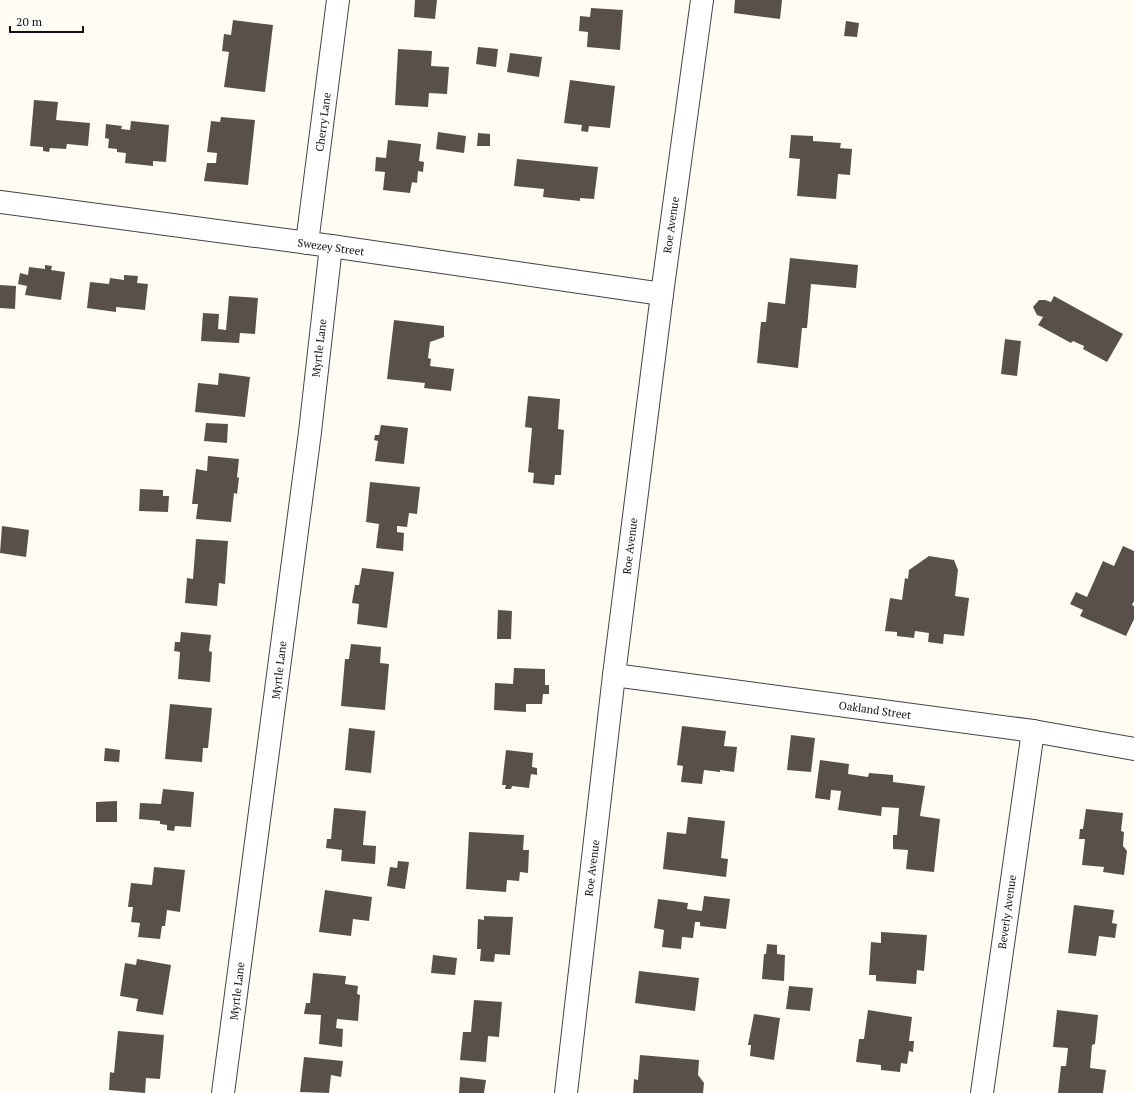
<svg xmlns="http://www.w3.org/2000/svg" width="1134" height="1093" font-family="'PT Serif',serif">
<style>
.building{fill:#5a504b}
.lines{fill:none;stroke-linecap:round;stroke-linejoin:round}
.minor-casing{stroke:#434343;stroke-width:24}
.tertiary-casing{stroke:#434343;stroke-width:24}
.minor{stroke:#fff;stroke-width:22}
.tertiary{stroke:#fff;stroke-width:22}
.labels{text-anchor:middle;stroke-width:4;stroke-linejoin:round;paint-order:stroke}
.street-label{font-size:11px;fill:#101010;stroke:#fff}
</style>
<rect width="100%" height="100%" fill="#fffcf3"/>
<g class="building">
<path d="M415,0H437L435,19L414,17Z"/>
<path d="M735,0H782L780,19L734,13Z"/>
<path d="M591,8L623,10L620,50L587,47L588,32L579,31L580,16L590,17Z"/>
<path d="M233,20L273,25L265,92L224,87L229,52L222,51L224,34L231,35Z"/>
<path d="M846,21L859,23L857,37L844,36Z"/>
<path d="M478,47L498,49L496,67L476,64Z"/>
<path d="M398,49L432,51L431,66L449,67L447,94L429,93L428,107L395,105Z"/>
<path d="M510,53L542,57L539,77L507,72Z"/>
<path d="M570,80L615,86L610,128L589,126L588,132L581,131L582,125L564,123Z"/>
<path d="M34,100L58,102L56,120L90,123L88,146L67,144L66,149L50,148L49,152L43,151V147L30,146Z"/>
<path d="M221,117L255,120L248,185L204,181L207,163H216L217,153L207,152L211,121L220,122Z"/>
<path d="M131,121L169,125L166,162L153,161V166L125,163L126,153L117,152V149L108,148L109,139L105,138L106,124L122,126L121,129L130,130Z"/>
<path d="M438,132L466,136L464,153L436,149Z"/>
<path d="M478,133L490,134V146H477Z"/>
<path d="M791,135L813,136V141L841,143L840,148L852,149L850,175L838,174L836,199L797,196L800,159L789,158Z"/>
<path d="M388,140L421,144L419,161L424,162L423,172L418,171L417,183L412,182L410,193L383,190L385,172L375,171L376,157L386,158Z"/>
<path d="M517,159L598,167L594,199L580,198V201L543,197L544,189L514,186Z"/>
<path d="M790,258L858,265L856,288L811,284L807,328H802L798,368L757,363L761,322H766L768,302L785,304Z"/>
<path d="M45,265L52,266L51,270L65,272L61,300L25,295L27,286L18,284L20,273L28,275L29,267L45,269Z"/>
<path d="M124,275L138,276L137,283L148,284L145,310L116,307V312L87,308L90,282L109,284L110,278L124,280Z"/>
<path d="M0,285L16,286L15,309L0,308Z"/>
<path d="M229,296L258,298L255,334L240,333L239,343L201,341L203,313L219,314L218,329L226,330Z"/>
<path d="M1054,296L1123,334L1107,362L1083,349L1084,346L1073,341L1071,343L1038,325L1043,317L1037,315L1033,307L1039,300H1045L1051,302Z"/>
<path d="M394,320L444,326V337L430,342L428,358L431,359L430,366L454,369L451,391L424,388L425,383L387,379Z"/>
<path d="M1005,339L1021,341L1017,376L1001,374Z"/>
<path d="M219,373L250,377L245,417L195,412L198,383L218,385Z"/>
<path d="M528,396L560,399L558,429L564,430L561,475H555L554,485L533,483L534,473L528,472L532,428L525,427Z"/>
<path d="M206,423L228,424L227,443L204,441Z"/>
<path d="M381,425L408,428L404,464L375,461L378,441L374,440L375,435H379Z"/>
<path d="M208,456L239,459L237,477L239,478L237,494L234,493L231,522L196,519L198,504H192L196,469L207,471Z"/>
<path d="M370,482L420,487L417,514L409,513L407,527L397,526V532L404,533L403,551L376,548L379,524L366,522Z"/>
<path d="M140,489L163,490V496H169L168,512L139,511Z"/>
<path d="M2,526L29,530L26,557L0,553Z"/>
<path d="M196,539L228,541L225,584L219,583L217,606L185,603L187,578L193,579Z"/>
<path d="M1123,546L1134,551V601L1132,605L1134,606V619L1126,636L1080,616L1083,610L1070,604L1076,592L1087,597L1103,561L1114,566Z"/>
<path d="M929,556L954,560L958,570L955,596L969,598L964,636L944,634L943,644L928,642L929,633L915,631L914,638L897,636V632L885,631L890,598L902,600L905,578L908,579L909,570Z"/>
<path d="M362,568L394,572L387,628L357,624L359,604L352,603L355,585H359Z"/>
<path d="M498,610L512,611L511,639H497Z"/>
<path d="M181,632L211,635L209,651L212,652L210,682L178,679L180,652L174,651L175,642H180Z"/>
<path d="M351,644L381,647L380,663L389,664L385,710L341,706L345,659H349Z"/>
<path d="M514,668L545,669V685H549V694H543L542,704H526V712L494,710L495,683L513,684Z"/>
<path d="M170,704L212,708L208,748H203L202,762L165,759Z"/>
<path d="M682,726L726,731L724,746L737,747L734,772L720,770V772L704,770L702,784L681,782L683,766L677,765Z"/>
<path d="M349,728L375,731L371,773L345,770Z"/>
<path d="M791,735L815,738L811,772L787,770Z"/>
<path d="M105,748L120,750L119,762L104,761Z"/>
<path d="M506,750L533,753L532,767L537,768V775L531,774L529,788L512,786L511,789H505L506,785H502Z"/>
<path d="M820,760L849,764L848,774L868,777L869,773L893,775V782L925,786L920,816L940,819L934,872L906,869L908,850L893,849V835H897L899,808L882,807L881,816L838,810L841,791L831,790L830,800L815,798Z"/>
<path d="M163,789L194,792L191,827L175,826L174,831L167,830V825L160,824V821L139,819L140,803L161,804Z"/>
<path d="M117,801V822H96V802Z"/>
<path d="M334,808L366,811L363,845L376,846L375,864L341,861L342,850L326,848L327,839H331Z"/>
<path d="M1086,809L1123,813L1121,831L1124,832L1123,846L1127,851L1124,875L1103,872L1104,867L1082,865L1085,839H1079L1080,829H1083Z"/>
<path d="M688,817L725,821L721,858L728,859L726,877L663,869L667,832L686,834Z"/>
<path d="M469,832L524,835L523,850H529L528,873L520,872L519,881L507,880L506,892L466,889Z"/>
<path d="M398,861L409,862L405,889L387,886L390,867L397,868Z"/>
<path d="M154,867L185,870L180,912L167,910L165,926H162L160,939L138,937L140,923L131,922L133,907H128L131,883L152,885Z"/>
<path d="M325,890L372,897L369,921L353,919L351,936L319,932Z"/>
<path d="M704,896L730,899L726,929L700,926V922H695L693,938L682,937L681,949L662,947L664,930L654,928L658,899L688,903L687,909L702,911Z"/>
<path d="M1074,905L1114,910L1112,923L1117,924L1115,938L1099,936L1096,956L1068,953Z"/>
<path d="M484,916L513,917L510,955L495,954L494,962L480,961L481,949H477L478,919L484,920Z"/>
<path d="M881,932L927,935L924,971L917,970L916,984L876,981V975H869L871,942L881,943Z"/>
<path d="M767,944L777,945V954L785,955L784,981L762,979L764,954H766Z"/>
<path d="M433,955L457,958L455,975L431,973Z"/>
<path d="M137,959L171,965L163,1015L136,1011L138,999L120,996L125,963L136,965Z"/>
<path d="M639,971L699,978L695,1011L635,1003Z"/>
<path d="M313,973L346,976L345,984L358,986L357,994L360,995L358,1021L337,1019L336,1028L343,1029L342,1047L319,1044L321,1015L304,1014L306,1003H310Z"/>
<path d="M789,986L813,988L810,1011L786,1009Z"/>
<path d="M474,1000L502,1002L499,1037L488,1036L486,1062L460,1060L463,1032H471Z"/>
<path d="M868,1010L912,1017L909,1041H914L913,1052L909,1051L907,1064L901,1063L900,1072L881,1070V1065L856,1062L859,1039H864Z"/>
<path d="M1057,1010L1098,1015L1095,1044L1092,1045L1090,1068L1106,1070L1103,1093H1058L1061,1066H1066L1068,1048L1053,1047Z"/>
<path d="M754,1014L780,1018L774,1060L750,1056L751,1045H748Z"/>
<path d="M118,1031L164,1035L160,1079L146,1078L145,1093L109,1090L110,1072L114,1073Z"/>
<path d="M640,1055L699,1060L698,1075L704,1083L703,1093H633L634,1079L638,1080Z"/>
<path d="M304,1057L343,1061L341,1077L331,1075L329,1093L300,1092Z"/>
<path d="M460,1077L486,1080L484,1093H459Z"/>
</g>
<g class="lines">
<g class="minor-casing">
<g id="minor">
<path d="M307,243L338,0"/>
<path d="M614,675L1033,731L1134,749"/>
<path d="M223,1093L310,432L331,246"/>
<path d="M566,1093L614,675L662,294L702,0"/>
<path d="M982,1093L1033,731"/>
</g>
</g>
<g class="tertiary-casing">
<path id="tertiary" d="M0,202L331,246L662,294"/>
</g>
<use href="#minor" class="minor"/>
<use href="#tertiary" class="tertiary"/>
</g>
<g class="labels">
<g class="street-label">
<text transform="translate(323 122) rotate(-83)" y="4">Cherry Lane</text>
<text transform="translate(671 225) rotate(-82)" y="4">Roe Avenue</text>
<text transform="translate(331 247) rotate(8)" y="4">Swezey Street</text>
<text transform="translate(319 348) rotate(-83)" y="4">Myrtle Lane</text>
<text transform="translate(630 546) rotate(-83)" y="4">Roe Avenue</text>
<text transform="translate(279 670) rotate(-83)" y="4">Myrtle Lane</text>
<text transform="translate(875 710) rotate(8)" y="4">Oakland Street</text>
<text transform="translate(592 868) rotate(-83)" y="4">Roe Avenue</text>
<text transform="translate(1007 912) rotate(-82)" y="4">Beverly Avenue</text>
<text transform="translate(237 991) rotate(-83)" y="4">Myrtle Lane</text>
</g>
</g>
<path d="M10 26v6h73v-6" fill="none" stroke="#101010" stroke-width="2"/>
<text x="16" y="26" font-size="12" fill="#101010" stroke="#ffffff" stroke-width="3" paint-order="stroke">20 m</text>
</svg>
